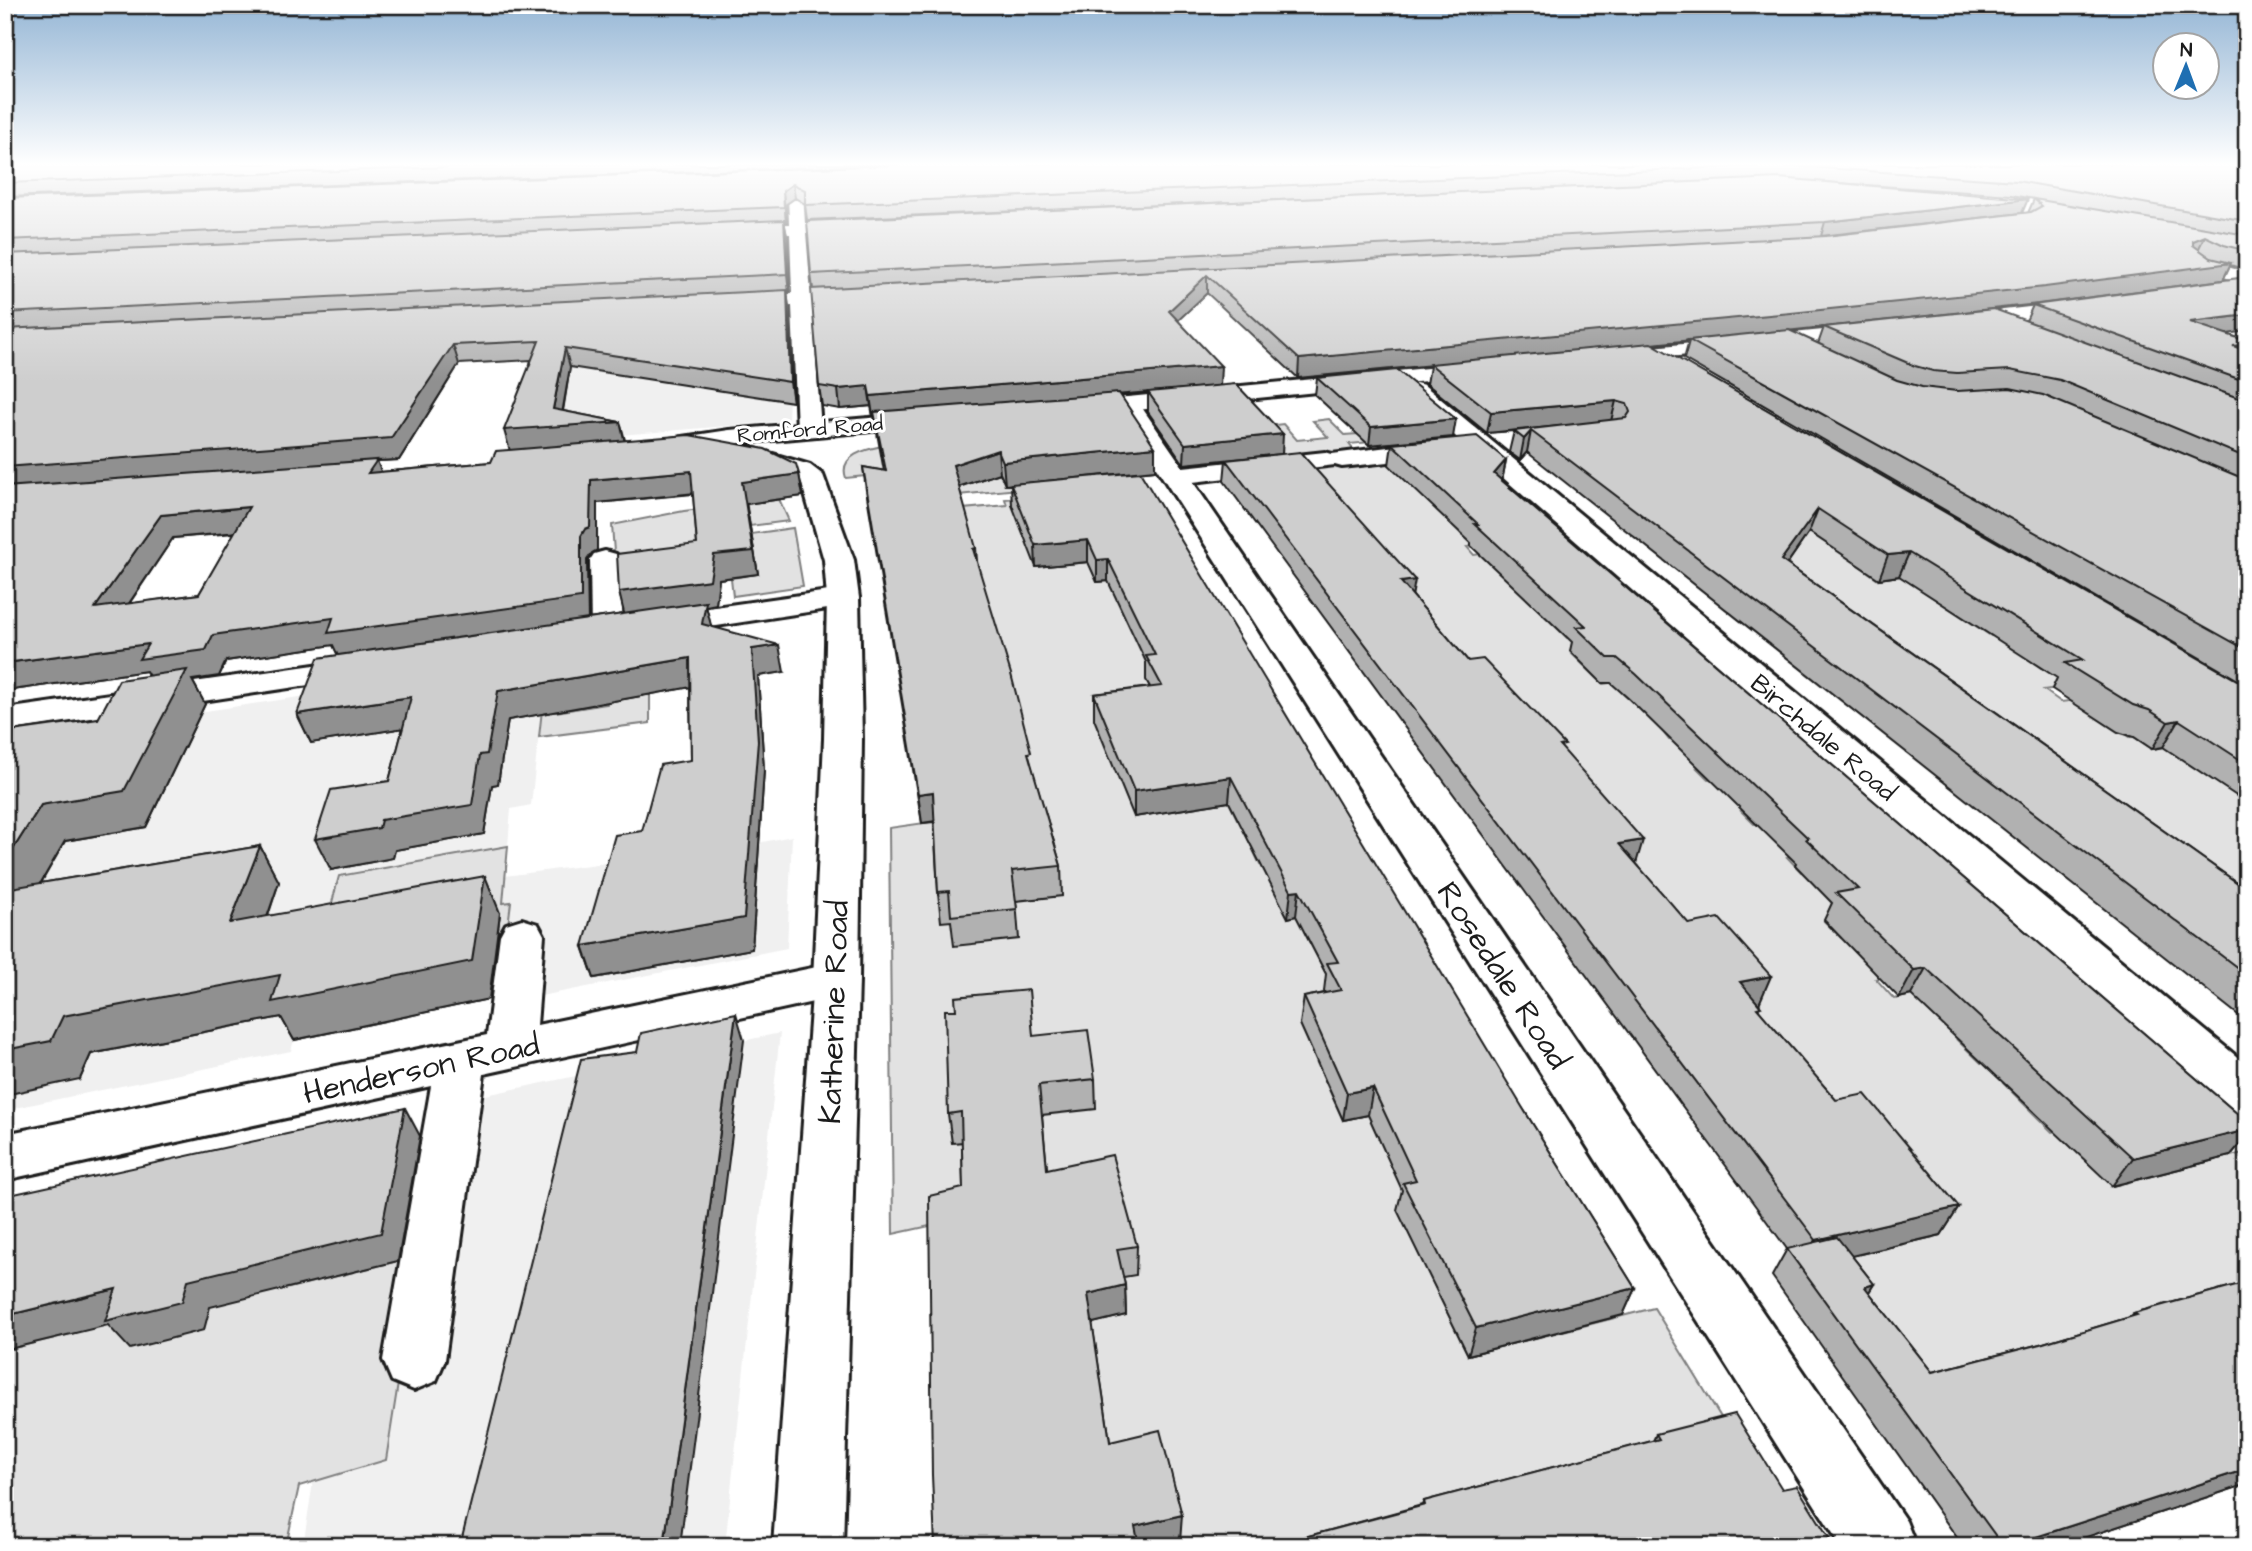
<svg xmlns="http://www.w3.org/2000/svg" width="2252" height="1551" font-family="'Architects Daughter',sans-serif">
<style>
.built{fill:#f0f0f0}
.green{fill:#e2e2e2;stroke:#7f7f7f;stroke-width:2;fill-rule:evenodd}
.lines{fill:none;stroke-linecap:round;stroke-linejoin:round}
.minor-casing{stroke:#1c1c1c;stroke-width:6}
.major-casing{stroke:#1c1c1c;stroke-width:6}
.minor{fill:#fff;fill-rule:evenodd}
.major{fill:#fff;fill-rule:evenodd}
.wall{fill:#b1b1b1;stroke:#1c1c1c;stroke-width:2;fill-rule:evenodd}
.shaded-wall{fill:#909090;stroke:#1c1c1c;stroke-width:2}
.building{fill:#cecece;stroke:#1c1c1c;stroke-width:2;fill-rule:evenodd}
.labels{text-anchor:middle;stroke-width:6;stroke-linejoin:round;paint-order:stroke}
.far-street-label{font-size:21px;fill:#1c1c1c;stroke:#fff}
.street-label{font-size:26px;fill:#1c1c1c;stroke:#fff}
.near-street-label{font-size:32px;fill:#1c1c1c;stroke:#fff}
</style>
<rect width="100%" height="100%" fill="#fff"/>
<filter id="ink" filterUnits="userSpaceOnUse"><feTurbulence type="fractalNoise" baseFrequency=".0143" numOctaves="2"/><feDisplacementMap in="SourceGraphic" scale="14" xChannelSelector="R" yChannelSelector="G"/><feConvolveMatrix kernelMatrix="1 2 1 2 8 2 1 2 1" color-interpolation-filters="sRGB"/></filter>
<g filter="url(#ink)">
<g class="built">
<path d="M791,342L788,421L513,444L548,360L690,352Z"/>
<path d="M547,660L531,805L511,809L508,846L339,876L291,1051L5,1110V741Z"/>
<path d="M792,836L787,948L515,1001L499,997L510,902L503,903L505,876L758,843Z"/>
<path d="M780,1033L725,1546H303L313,1482L386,1459L418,1256L455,1106L481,1096Z"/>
</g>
<g class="green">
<path d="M1329,419L1345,435C1369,433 1406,428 1425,446L1401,448L1392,440L1349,444L1356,453L1229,466L1222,458L1267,426L1283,424L1297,440L1328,437L1313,421Z"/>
<path d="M891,444L1020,470L1142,471L1114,474L1117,479L938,497L883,460L885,474L846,478C837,452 874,448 891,444Z"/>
<path d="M1651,452L1906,559L1858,565L1878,579L1900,576L1991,636L1999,635L2041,668L2048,667L2099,682L2044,690L2061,702L2077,700L2130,737H2134L2152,749L2194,742L2247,790V953Z"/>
<path d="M1410,457L1461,534L1500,543L1467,547L1474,555L1481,554L1567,638H1574L1570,652L1603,684L1642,678L1623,694L1633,703L1640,702L1669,740L1677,739L1705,766L1697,768L1708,779L1716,778L1749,809L1741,811L1754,824L1762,823L1795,855L1787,857L1801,872L1846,873L1824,921L1841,938L1903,926L1905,973L1876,979L1894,999L1967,984L1971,1036L1957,1040L1981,1063L2037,1050L2003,1083L2052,1132L2109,1118L2111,1185L2247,1152V1302L1922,1396L1821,1263L1940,1234L1728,1010L1759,1003L1679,951L1639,866L1279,470Z"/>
<path d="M1097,490L1090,565L1097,582L1143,577L1172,633L1147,681L1158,704L1222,788L1237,819L1268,814L1244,830L1260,865L1293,861L1269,878L1288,917L1319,912L1304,931L1325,972L1350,968L1392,1048L1317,1063L1343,1120L1421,1104L1410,1207L1398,1211L1468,1355L1654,1308L1779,1512L1555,1546H1163L1180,1541L1049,1485L1036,1363L1117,1278L1136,1274L934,1225L893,1234L889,828L1036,807L918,513L1007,505L1005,499ZM1055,862L1061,896L1013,888L952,921H941ZM949,1040L1046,1170L965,1142L952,1143Z"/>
<path d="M779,499L789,521L750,526L747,507L703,568L616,579L612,525L684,511Z"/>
<path d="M793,528L803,586L733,596L731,578L758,574L751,534Z"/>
<path d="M544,692L556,712L607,704V692L650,693V723L539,737Z"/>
<path d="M508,846L503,903L511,902L499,997L489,999L500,914L320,948L339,876Z"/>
<path d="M418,1256L386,1460L299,1486L286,1546H5V1350L71,1334L218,1280L281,1290Z"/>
</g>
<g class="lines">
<g class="minor-casing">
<g id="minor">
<path d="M787,164H801L805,223L860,221L868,226L860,231L806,233L811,293L862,290L872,296L862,302L812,305L821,429L818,434L809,436L800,434L797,429L792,306L737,309L727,303L737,297L792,294L790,234L732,236L724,231L732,226L789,224Z"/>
<path d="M2196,254L2215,264L2247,272V283L2203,272L2187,259Z"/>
<path d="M1416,383L1424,385L2247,1065V1116L2229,1110L1408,395L1405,390L1408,385Z"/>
<path d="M1128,397L1136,399L1183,467L1325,452L1332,454L1444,440L1453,443L1457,448L1453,453L1444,456L1342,467L1335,465L1193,482L1906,1521L1916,1546H1841L1116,404L1120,399Z"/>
<path d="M605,551L616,554L620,560L623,632L619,639L607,642L595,639L591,632L590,560L594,554Z"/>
<path d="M843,589L854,591L859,598L854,605L658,635L647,632L642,625L647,618L658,615Z"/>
<path d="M363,658L375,661L380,668L375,675L5,731V709Z"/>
<path d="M522,919L538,924L544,935L537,1025L836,963L853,968L859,980L853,992L836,997L484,1074L445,1360L436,1381L414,1390L392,1381L383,1360L431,1086L5,1180V1134L487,1035L500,935L506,924Z"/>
</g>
</g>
<g class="major-casing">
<g id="major">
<path d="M2081,301L2091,307L2088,311L1960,327L1953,325L1950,321L1953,317L1960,315Z"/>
<path d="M1873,325L1880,327L1883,331L1880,335L1612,363L1604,362L1601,357L1604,352L1612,351Z"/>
<path d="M1479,363L1487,365L1490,370L1487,375L1076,416L1068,414L1064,409L1068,404L1076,402Z"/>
<path d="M928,413L937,415L940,420L937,425L729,444L663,456L654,453L650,448L654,443L663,440L729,430Z"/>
<path d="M749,447L810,465L823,475L854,560L859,598L862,739L859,980L843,1546H773L813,980L824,739L827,598L824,560L802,484L792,477L740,460L736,455L740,450Z"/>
</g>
</g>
<use href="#minor" class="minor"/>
<use href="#major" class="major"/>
</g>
<g class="wall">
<path d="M5,164H910L5,197Z"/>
<path d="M922,164H2247V270L2230,265L2223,280L2038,304L1988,310L2026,321L2033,305L2227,334L2247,341V685L1684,359L1689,341L1652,344L2247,686V803L2163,747L2152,749L2134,737L2118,732L2052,689L2057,678L1899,576L1879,579L1809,532L1787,564L2246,889L2244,892L2247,894V1022L1527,452L1520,460L1509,452L1514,431L1487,433L1427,384L1430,366L1298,378L1207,293L1178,320L1220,386L1412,595L1468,661L1564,751L1636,864L1759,1004H1758L1759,1011L1836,1100L1959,1207L1941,1235L1852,1256L1874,1284L1869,1292L1932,1372L2040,1344L2130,1317L2134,1313L2247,1282V1484L2059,1546H1963L1772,1276L1787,1249L1224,481L1226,460H1230L1184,464L1148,412V392L1199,388L1120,395L1155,470L1058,480L1524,1110L1635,1288L1623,1315L1468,1355L1397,1210L1402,1190L1368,1115L1343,1120L1300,1024L1304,997L1325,993L1324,991L1326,974L1296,916L1288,918L1229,802L1134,817L1094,719V694L1150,687L1146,680V662L1108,581L1097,582L1088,562L1036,567L1012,505L1011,485H1005L1000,473L959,487L977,564L1031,765L1061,866L1062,896L1016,901L1019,939L954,946L951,921L941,922L938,892L934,822L922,823L866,490L863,467L884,471L877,433L874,416H873L871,406L840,409L822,406L819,386L813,289L811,274L1777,179L807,220L805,204L795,198L785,205L786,221L784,222L787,236L789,292H787L789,308L793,402L570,367L563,411L620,422L625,440L799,474L803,496L746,504L758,574L719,579L716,604L706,606L711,627L784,672L758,676L764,770L752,949L594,978L583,946L642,831L691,760L690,687L508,720L498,784L492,785L484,834L395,850L393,858L331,870L389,781L403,728L311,743L297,714L338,655L333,645L226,661L219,676L192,680L205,704L146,827L65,841L41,883L260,846L279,882L268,916L500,913L489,999L294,1040L281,1017L91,1054L80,1079L5,732L98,719L149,676L146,671L5,691V198ZM1794,180L2011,195L2034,199L2028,213L1826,236L2022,213ZM1824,327L1818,344L1790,331ZM531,360L510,450L491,462L381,472L377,461L399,460L459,364ZM693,494L697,544L619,592L625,614L588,619L587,560L592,553L597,550V503ZM235,533L199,594L129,604L173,538Z"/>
<path d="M1317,378L1453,437L1369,445L1315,395Z"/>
<path d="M1392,444L1506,460L1502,481L2247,1122V1136L2230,1156L2112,1186L1911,995L1899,998L1824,920L1832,903L1795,865L1796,863L1629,699L1611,683H1602L1570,651L1572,642L1471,546V543L1389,465Z"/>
<path d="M956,1010L1033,1036L1095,1079L1096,1109L1042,1115L1047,1169L1137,1246L1136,1275L1123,1277L1125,1285L1126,1315L1092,1323L1110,1442L1180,1542L1163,1546H935L963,1188L962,1142L952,1143L948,1114Z"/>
<path d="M1656,1434L1782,1489L1834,1546H1300L1301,1538L1422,1505L1424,1501L1653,1441Z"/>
</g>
<g class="shaded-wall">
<path d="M793,184L795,198L785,205L786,221L783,191Z"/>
<path d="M2028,199L2022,213L1821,236L1825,222Z"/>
<path d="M784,220L787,236L789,292L787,274Z"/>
<path d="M2205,236L2197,252L2186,257L2193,241Z"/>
<path d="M2231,263L2223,280L2038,304L1786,331L1298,378L1299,359Z"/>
<path d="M1207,275V293L1169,329V311Z"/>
<path d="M787,290L789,308L793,402L790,382Z"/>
<path d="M2247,315V331L2181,341L2190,322Z"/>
<path d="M2247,344V358L2233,346Z"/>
<path d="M453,345L459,364L399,460L377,461L385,482L5,490V467Z"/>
<path d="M565,348L570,367L560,426L620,422L625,443L510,451L504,430L553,409Z"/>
<path d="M1221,366L1220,386L873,416L870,396Z"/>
<path d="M868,386L871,406L840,409L838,389Z"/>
<path d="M1616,401L1611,421L1487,433L1491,412Z"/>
<path d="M1456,419L1453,437L1369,445L1371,427Z"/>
<path d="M1531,431L1527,452L1520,460L1524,439Z"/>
<path d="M1283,434L1282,454L1184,464L1185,444Z"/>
<path d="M1155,447V470L1005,485L1003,462Z"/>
<path d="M998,450L1000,473L955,488L953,465Z"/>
<path d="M1506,460L1502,481L1494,474Z"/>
<path d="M691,471L696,493L597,503V550L592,553L587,560L588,623L339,658L333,645L226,661L219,676L192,680L205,704L146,827L65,841L14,929L5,917V862L41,805L154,685L146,671L5,691V663L213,635L581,536L591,480Z"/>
<path d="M799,474L803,496L746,504L758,574L719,579L716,604L706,606L712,629L625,617L619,592L714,555L742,482Z"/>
<path d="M249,507L260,530L173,538L109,633L95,608L161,515Z"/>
<path d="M1818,509L1809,532L1773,584L1781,560Z"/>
<path d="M1088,540V562L1036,567L1035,545Z"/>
<path d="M976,548L978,573L973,549Z"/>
<path d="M1909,553L1899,576L1879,579L1888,555Z"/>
<path d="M1108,559V581L1097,582V560Z"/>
<path d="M1415,580L1411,603L1401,582Z"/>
<path d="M779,645L784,672L758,676L764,770L752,949L594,978L583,946L744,918L752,649Z"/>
<path d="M690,658L697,686L508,720L498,784L492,785L484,834L395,850L393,858L331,870L315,839L381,820L480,755L498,691Z"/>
<path d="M411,697L423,725L311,743L297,714Z"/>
<path d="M2179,720L2163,747L2152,749L2168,722Z"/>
<path d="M1231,777L1229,802L1134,817V791Z"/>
<path d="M933,792L936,821L922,823L918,794Z"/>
<path d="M1643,840L1635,867L1619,844Z"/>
<path d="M260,846L279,882L252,961L230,923Z"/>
<path d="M485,876L500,913L489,999L294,1040L281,1017L91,1054L80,1079L5,1095V1050L63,1016Z"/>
<path d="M1299,890L1296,916L1288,918L1291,891Z"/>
<path d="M1926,968L1911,995L1899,998L1914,970Z"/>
<path d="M1771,976L1759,1004L1728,1010L1740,982Z"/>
<path d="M736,1013L744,1040L680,1546H664Z"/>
<path d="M1373,1088L1368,1115L1343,1120L1347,1093Z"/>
<path d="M405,1108L420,1136L398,1261L210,1307L204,1330L130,1349L108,1325L5,1350V1316L116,1289L188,1280Z"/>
<path d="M2247,1130V1136L2230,1156L2112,1186L2133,1158Z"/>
<path d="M1959,1207L1941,1235L1800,1268L1816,1240Z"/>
<path d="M1874,1284L1857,1311L1865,1287Z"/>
<path d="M1125,1285L1126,1315L1089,1324L1088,1294Z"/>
<path d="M1635,1288L1623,1315L1468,1355L1476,1328Z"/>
<path d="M2247,1469V1484L2059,1546H2008Z"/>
<path d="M1182,1515L1180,1542L1163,1546H1135V1526Z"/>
</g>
<g class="building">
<path d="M5,164H533L5,183Z"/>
<path d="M922,164H2247V221L2017,181L1779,165L805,205V190L793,184L783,191L784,207L5,240V198Z"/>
<path d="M1779,178L2028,199L1825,222L811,274L807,221Z"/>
<path d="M2034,199L2247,235V251L2224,245L2205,236L2193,241V245L2211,258L2231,263L2045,287L1791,313L1299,359L1207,275L1169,311L1221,366L870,396L868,386L838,389L819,386L811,289L1826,236L2031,212L2042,206Z"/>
<path d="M784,220L787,274L5,313V254Z"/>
<path d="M2247,277V315L2190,322L2247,341V344L2233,346L2247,351V382L2033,305Z"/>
<path d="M787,290L790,382L565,348L553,409L620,422L504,430L539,341L453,345L391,438L5,467V329Z"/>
<path d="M1994,309L2247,401V458L2060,380L2010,370L1957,373L1933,371L1915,366L1824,327Z"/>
<path d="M1789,330L1897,380L1922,387L1957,391L2010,388L2043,395L2247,480V650L1689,340Z"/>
<path d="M1651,343L2247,686V764L2179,720L2168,722L2149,710L2133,705L2065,663L2083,660L1909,553L1888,555L1818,509L1781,560L2246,889L2241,890L2247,894V975L1531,431L1524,439L1514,431L1626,418L1630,412L1627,404L1616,401L1491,412L1430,364Z"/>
<path d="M1397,370L1456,419L1371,427L1317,378Z"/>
<path d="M1236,384L1283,434L1185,444L1148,392Z"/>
<path d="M1119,393L1155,447L1003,462L998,450L953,465L976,548L973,549L1011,674L1031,752L1028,753L1061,866L1012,871L1017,909L951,916L949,891L938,892L933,792L918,794L863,467L886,471L874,412Z"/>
<path d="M689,435L765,449L796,464L799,474L742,482L753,551L714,555L710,580L619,592L617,554L697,544L691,471L591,480L590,527L585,529L581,536V598L328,633L333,618L213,635L206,650L139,659L148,644L5,663V487L377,460L368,473L491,462L496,451ZM249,507L199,594L95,608L161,515Z"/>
<path d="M1477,436L1506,460L1494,474L2247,1122V1130L2133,1158L1926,968L1914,970L1836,893L1858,889L1806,839L1808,838L1636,674L1617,658H1608L1576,627L1586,626L1475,524H1478L1392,444Z"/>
<path d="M1300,452L1415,580L1401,582L1468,661L1483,659L1565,745L1560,746L1643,840L1619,844L1689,924L1719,918L1771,976L1740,982L1761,1007L1757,1008L1836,1100L1865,1094L1959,1207L1816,1240L1226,460Z"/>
<path d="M1140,472L1524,1110L1635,1288L1476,1328L1403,1183L1416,1180L1373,1088L1347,1093L1304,997L1341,990L1327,963L1338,962L1299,890L1291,891L1231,777L1134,791L1094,694L1162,686L1146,656L1155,655L1108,559L1097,560L1088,540L1035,545L1011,484Z"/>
<path d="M706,602L702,624L779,645L752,649L758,741L744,918L583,946L615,835L642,831L660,765L691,760L690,658L498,691L487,754L480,755L472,805L381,820L379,828L315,839L331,790L389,781L411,697L297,714L318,658Z"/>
<path d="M187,670L124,791L41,805L5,862V732L98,719L119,680Z"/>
<path d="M260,846L230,923L485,876L472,961L272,1002L280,975L63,1016L51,1041L5,1050V889Z"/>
<path d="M1029,990L1033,1036L1088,1030L1095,1079L1039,1085L1047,1169L1112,1155L1137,1246L1117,1249L1125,1285L1088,1294L1110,1442L1160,1430L1182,1515L1135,1526L1139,1546H935L932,1475L929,1196L963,1188L961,1112L948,1114L945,1010H956L955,997Z"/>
<path d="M736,1013L664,1546H460L581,1059L637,1052L641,1033Z"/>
<path d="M405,1108L381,1233L188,1280L182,1302L105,1321L116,1289L5,1316V1196Z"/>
<path d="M1837,1237L1874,1284L1865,1287L1932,1372L2040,1344L2137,1315L2134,1313L2247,1282V1469L2008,1546H2003L1787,1249Z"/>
<path d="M1735,1414L1782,1489L1797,1486L1834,1546H1304L1301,1538L1425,1505L1424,1501L1659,1439L1656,1434Z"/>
</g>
</g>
<linearGradient id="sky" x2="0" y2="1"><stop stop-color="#95b6d5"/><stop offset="0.43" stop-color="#fff"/><stop offset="1" stop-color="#fff" stop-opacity="0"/></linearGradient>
<rect width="2252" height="382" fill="url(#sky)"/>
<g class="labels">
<g class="far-street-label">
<text transform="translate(810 429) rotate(-5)" y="7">Romford Road</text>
</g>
<g class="street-label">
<text transform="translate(1824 737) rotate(40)" y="9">Birchdale Road</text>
</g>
<g class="near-street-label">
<text transform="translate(1504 975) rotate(57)" y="11">Rosedale Road</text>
<text transform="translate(833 1012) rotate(-88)" y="11">Katherine Road</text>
<text transform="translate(421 1068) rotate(-12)" y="11">Henderson Road</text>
</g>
</g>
<rect width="2252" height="1551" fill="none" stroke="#fff" stroke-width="28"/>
<rect x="14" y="14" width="2224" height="1523" fill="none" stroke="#1c1c1c" stroke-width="2.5" filter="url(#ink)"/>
<g transform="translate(2186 66) rotate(1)"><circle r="33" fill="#ffffff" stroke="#a4a4a4" stroke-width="2"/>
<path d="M0-5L12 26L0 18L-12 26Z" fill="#1f6fb2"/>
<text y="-10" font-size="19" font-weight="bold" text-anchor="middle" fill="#1c1c1c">N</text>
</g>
</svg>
